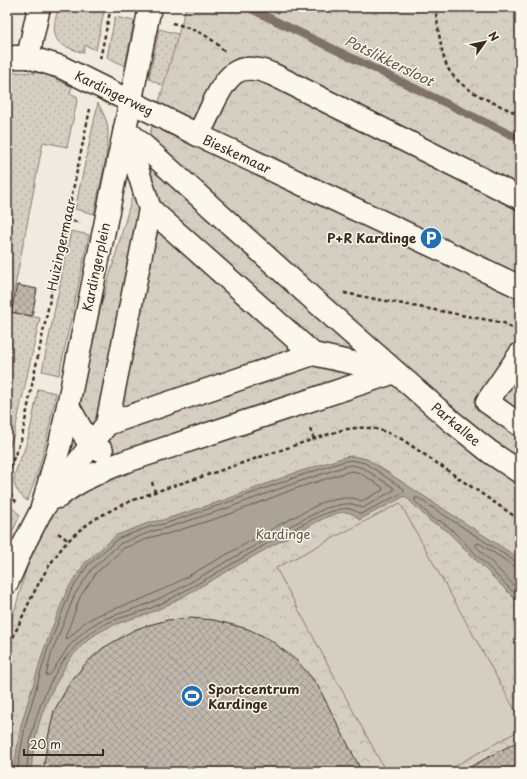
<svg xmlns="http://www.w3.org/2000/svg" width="527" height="779" font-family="'Playpen Sans',sans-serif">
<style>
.grass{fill:url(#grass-dots);stroke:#887c70}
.park{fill:url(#park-crowns);stroke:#887c70}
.pitch{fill:#d5cec3;stroke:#887c70}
.water{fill:#aca397;stroke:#7f7367}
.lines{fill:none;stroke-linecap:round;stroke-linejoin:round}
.shore{stroke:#685a4e;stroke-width:1}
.stream{stroke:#7f7367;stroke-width:8}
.building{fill:url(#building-cross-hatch);stroke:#3b2a1e}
.minor-casing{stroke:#3b2a1e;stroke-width:25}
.path{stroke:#3b2a1e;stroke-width:2.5;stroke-dasharray:4 3;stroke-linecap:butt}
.minor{stroke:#fbf7ec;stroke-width:22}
.labels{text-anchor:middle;stroke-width:3;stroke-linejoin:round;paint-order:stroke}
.street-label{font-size:13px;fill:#3b2a1e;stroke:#fbf7ec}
.poi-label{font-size:13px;font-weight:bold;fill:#3b2a1e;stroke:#fbf7ec;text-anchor:end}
.park-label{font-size:13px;fill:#625347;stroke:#fbf7ec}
.water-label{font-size:14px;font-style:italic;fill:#635448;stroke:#fbf7ec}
</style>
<defs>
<pattern id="grass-dots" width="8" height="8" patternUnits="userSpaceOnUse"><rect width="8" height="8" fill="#d5cec3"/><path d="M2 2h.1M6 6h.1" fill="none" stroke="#b8b1a7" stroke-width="1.8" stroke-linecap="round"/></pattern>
<pattern id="park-crowns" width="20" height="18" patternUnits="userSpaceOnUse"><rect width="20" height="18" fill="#d5cec3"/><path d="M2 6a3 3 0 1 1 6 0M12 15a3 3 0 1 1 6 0" fill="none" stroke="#b8b1a7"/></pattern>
<pattern id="building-cross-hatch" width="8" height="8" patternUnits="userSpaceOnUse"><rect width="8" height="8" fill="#c0b8ad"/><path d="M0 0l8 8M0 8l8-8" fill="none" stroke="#9d968c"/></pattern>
</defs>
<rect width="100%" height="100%" fill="#f0ebe0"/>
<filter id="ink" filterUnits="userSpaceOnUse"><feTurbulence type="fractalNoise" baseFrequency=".025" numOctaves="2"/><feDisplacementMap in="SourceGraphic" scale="8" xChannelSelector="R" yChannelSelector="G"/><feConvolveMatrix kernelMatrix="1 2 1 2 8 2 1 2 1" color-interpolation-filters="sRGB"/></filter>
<g filter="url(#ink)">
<g class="grass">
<path d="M59,7L71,10L72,7H105L96,50L85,45L83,53C76,50 67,48 61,44C50,35 55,18 59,7Z"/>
<path d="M115,17L134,21L125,66L107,57Z"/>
<path d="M159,29L189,37L199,103L149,79Z"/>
<path d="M15,72L43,73L72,87L70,93L78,97L67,147L43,142L10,312L40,318L14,435L7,454V75Z"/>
<path d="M98,103C101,109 105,116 107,123C112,144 98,191 94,214L75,209Z"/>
<path d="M71,231L89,235L59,375L42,371Z"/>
<path d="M38,389L56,393C49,429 42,466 27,501C20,495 14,489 14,480C15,467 24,454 27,441C32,424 35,406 38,389Z"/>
<path d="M7,503L20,515L7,544Z"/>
</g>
<path class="park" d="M186,7H520V772H7V637Z"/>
<path class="pitch" d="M400,503L520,719V730L444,772H386L276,568Z"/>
<path class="water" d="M352,456L367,459L520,559V604L446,530L438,525L431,522L405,496L359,520C352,509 340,512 329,516C320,520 311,525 302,530C260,551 221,576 180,598C170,604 158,610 147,614C117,624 98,627 76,652C68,660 63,670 58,680C40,711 34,736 31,772H13L21,725L44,649L67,590L85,563L117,535L151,522L163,520L225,500L292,474L345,457Z"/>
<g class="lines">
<g class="shore">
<path d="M352,465L363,468L394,488V490L363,508L353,504H344L326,508L284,529L175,591L145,605L101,620L88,628L69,646L50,675H46L52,652L75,594L92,569L121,543L153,531L166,528L228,508L295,483L346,466Z"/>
<path d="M352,471L360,473L382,487L383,490L362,501L353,498H344L323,502L281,524L172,585L142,599L98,615L84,623L68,639L65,638L80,597L96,573L124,548L155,536L167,534L230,514L297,488Z"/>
<path d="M520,562H516L418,498H415V501L433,519L440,521L449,527L520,599"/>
<path d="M520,567L514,566L479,543L476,544V546L520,592"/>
<path d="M17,772L25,726L47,651L70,592L88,565L119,538L152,526L164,524L226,503L293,478L345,461L352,460L365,463L404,489V492L361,514C348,507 346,507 330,512C319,515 308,522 297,527C257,548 219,573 179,594C169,600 157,606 146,610C132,615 117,618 103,625C92,631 81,640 73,649C45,680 28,731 27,772"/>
</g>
<path class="stream" d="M247,7L520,139"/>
</g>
<g class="building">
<path d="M17,285L37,289L32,316L11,312Z"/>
<path d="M191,618L214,620L248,629L269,639L297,661L312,678L319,688L362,772H43L48,738L54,711L71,681L86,663L103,648L134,630L145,626L168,620Z"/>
<path d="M520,740V772H461Z"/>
</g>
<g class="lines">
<g class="minor-casing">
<g id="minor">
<path d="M28,57L39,7"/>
<path d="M7,59L15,57H28L61,67L198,135"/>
<path d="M125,129L313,299L450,420L490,452L520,472"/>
<path d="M520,198L274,75C240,60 229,72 214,102C209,113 204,124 198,135L520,287"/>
<path d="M150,209L313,354L394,372"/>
<path d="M520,354L487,402L520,425"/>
<path d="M68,406L90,445L102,451"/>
<path d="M107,424L313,354"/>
<path d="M58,497C77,481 100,471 124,462L395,372"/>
<path d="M41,511L60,444L150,7"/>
<path d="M7,583L23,546L41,511L107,424L150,209L125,130"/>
</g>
</g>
<g class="path">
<path d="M435,7C438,24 440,49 446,64C456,90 496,103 520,115"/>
<path d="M111,8L124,11"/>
<path d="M172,23C192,28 210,35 224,51"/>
<path d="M100,59L111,7"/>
<path d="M73,221L80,223"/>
<path d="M344,293L504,323L515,330"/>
<path d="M310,429L314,439"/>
<path d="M7,481L9,470L22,437L33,380L90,109"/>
<path d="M152,482L155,492"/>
<path d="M7,487L13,499L17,502"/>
<path d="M58,533L69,541"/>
<path d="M7,650C25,613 40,571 69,540C106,502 170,488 219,471C260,457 301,443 342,430C367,425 381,428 403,440L520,520"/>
</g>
<use href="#minor" class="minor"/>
</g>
</g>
<defs>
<g id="parking-disc" transform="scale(1.15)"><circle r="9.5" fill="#1f6fb2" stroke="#fbf7ec"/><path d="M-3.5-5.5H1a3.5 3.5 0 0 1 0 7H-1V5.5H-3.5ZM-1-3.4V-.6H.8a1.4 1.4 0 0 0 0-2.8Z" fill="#fff"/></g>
<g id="stadium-disc" transform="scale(1.15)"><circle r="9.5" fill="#1f6fb2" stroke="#fbf7ec"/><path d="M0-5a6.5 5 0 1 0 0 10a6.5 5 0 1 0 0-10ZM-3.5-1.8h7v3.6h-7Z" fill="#fff"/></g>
</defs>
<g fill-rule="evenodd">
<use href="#parking-disc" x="431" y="238"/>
<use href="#stadium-disc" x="192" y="696"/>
</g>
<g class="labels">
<g class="street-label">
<text transform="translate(114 93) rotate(26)" y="5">Kardingerweg</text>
<text transform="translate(237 154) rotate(25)" y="5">Bieskemaar</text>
<text transform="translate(61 245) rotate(-78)" y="5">Huizingermaar</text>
<text transform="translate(96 267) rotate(-78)" y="5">Kardingerplein</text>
<text transform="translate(456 424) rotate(40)" y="5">Parkallee</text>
</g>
<g class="poi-label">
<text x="416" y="243">P+R Kardinge</text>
<text x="208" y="694" text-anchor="start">Sportcentrum<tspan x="208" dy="15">Kardinge</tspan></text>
</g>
<g class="park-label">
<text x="283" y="539">Kardinge</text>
</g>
<g class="water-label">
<text transform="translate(389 61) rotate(26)" y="5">Potslikkersloot</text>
</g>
</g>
<rect width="527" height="779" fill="none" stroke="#fbf7ec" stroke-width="24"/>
<rect x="12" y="12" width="503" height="755" fill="none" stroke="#3b2a1e" stroke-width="1.5" filter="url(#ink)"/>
<g transform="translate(485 42) rotate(57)" stroke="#fbf7ec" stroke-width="3" paint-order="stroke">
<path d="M0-3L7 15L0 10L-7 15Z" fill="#3b2a1e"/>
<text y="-6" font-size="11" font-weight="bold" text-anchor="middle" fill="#3b2a1e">N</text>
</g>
<path d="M24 749v6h79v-6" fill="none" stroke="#3b2a1e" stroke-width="2"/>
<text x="30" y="749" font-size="12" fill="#3b2a1e" stroke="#fbf7ec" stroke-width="3" paint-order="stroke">20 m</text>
</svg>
